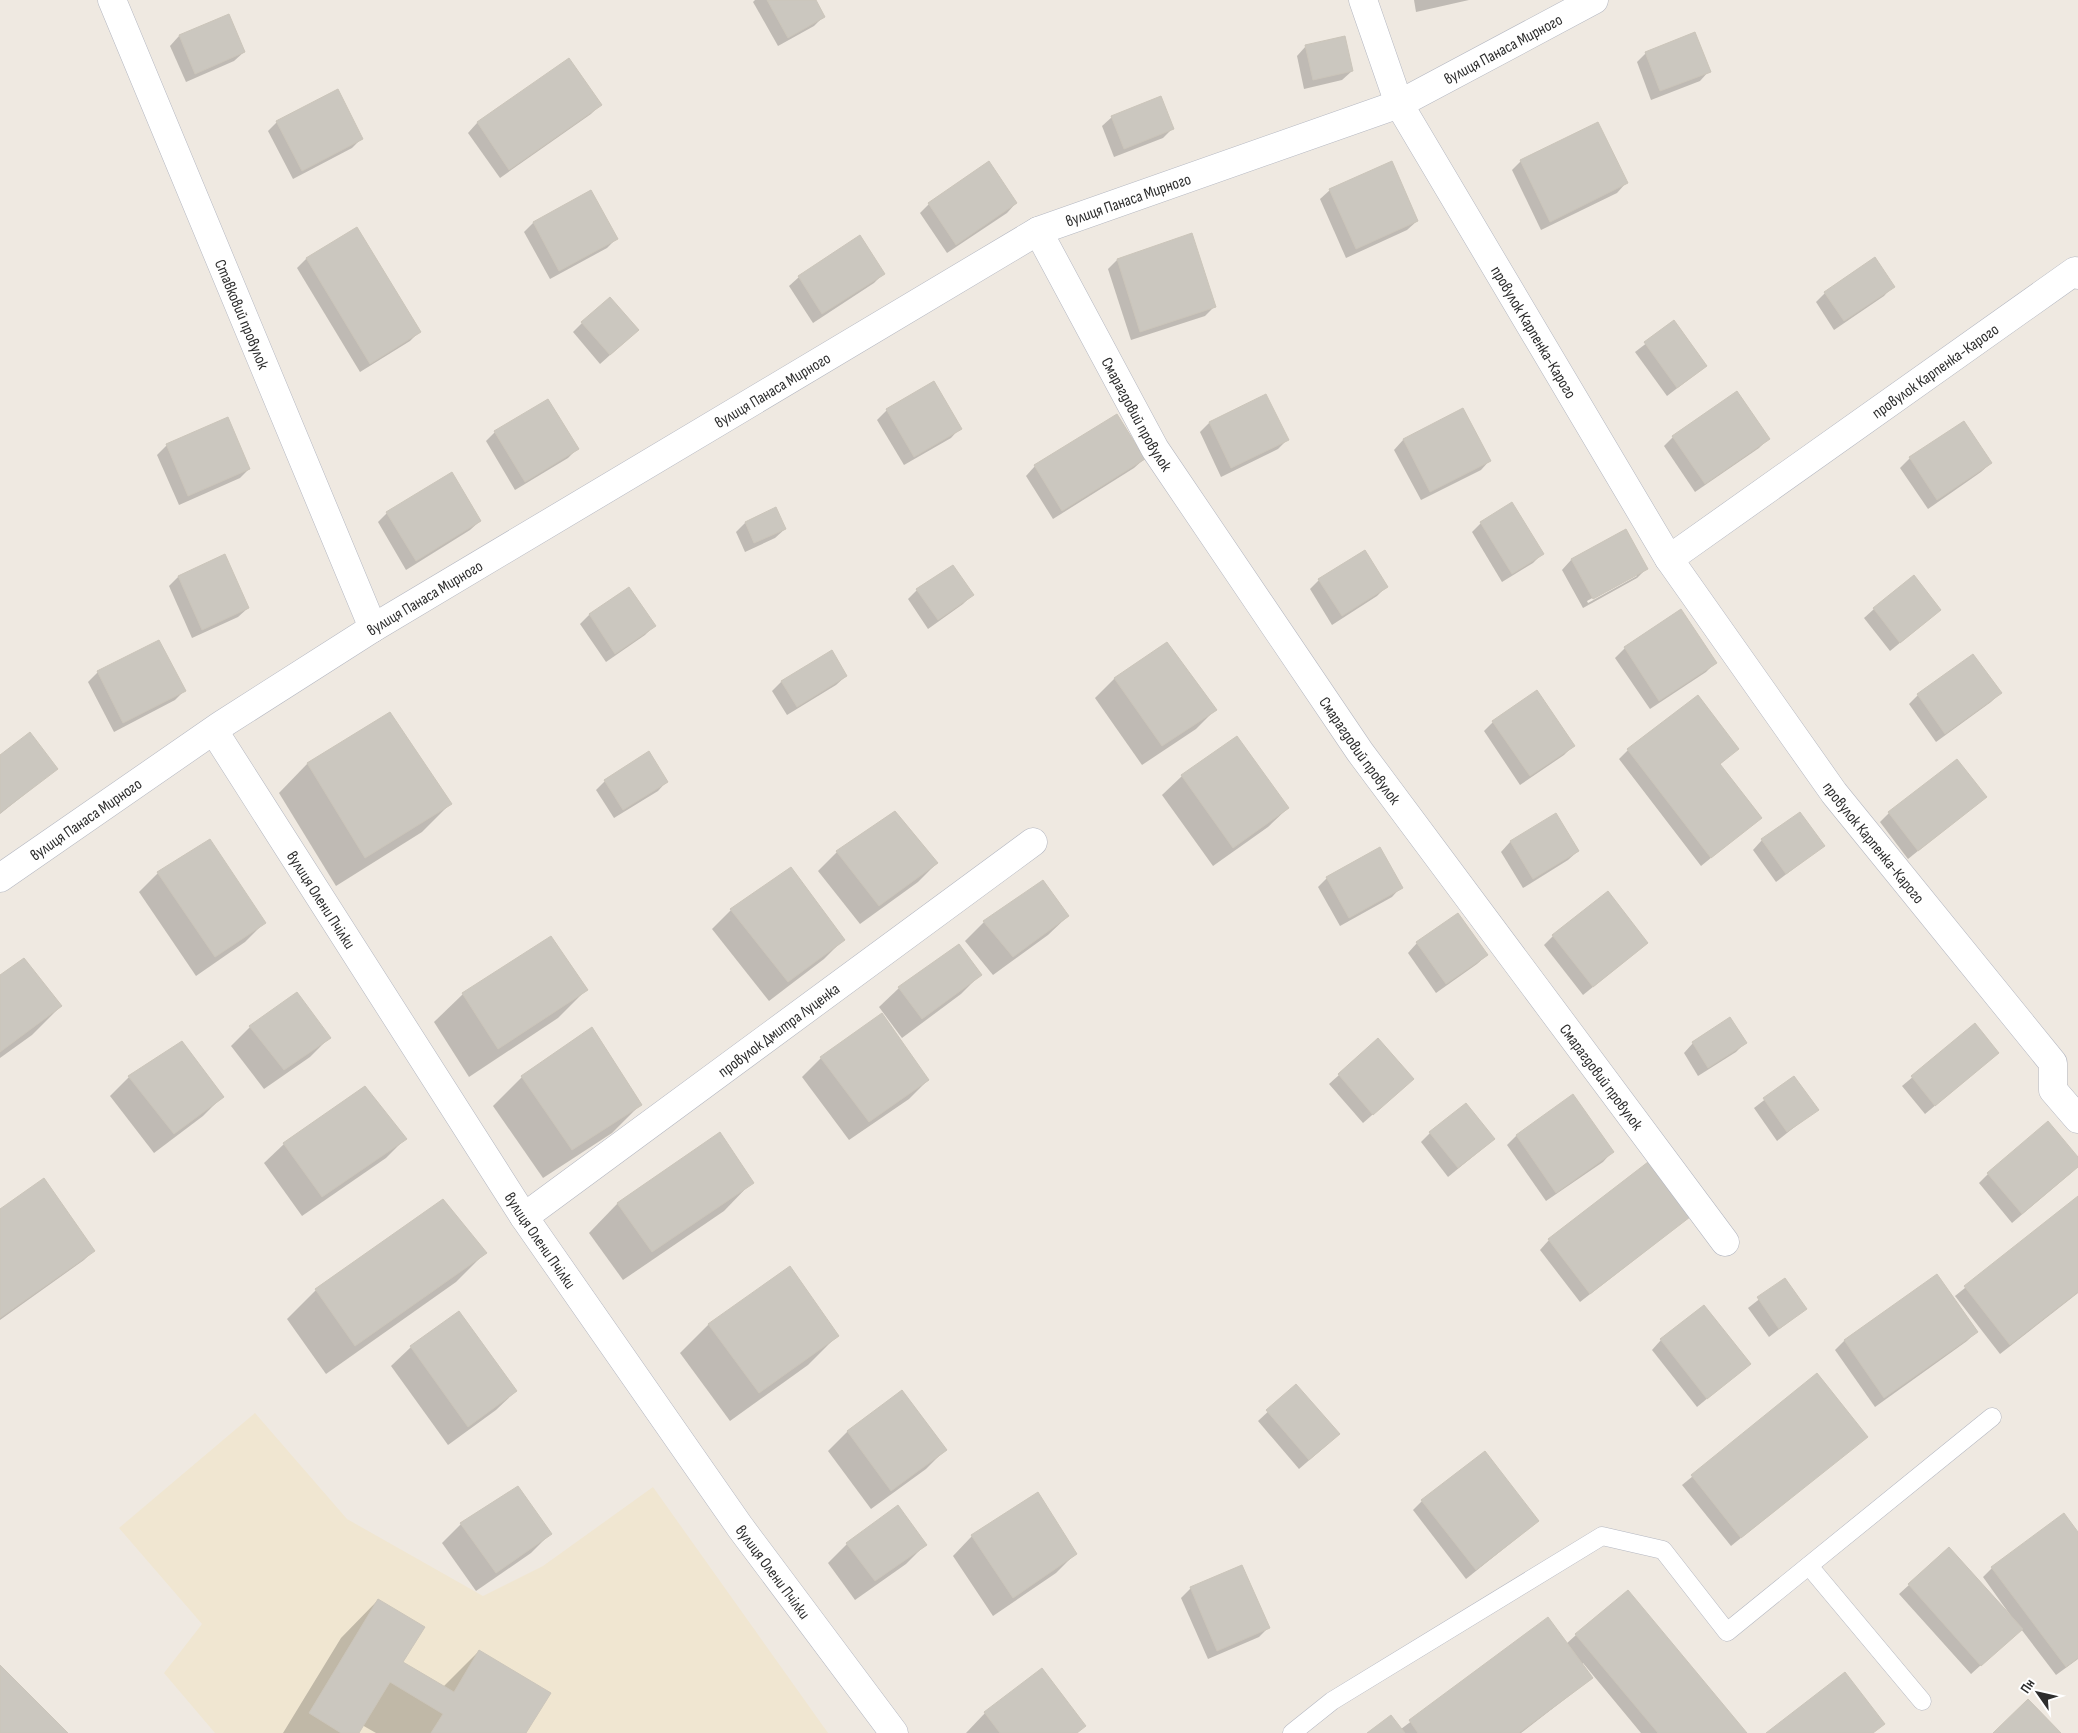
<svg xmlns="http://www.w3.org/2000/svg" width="2078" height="1733" font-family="'Sofia Sans Condensed',sans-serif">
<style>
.education{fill:#f0e6d1}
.shadow{fill:#0003;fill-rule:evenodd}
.building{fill:#cbc7bf;stroke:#cbc5ba}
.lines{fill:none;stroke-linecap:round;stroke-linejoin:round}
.service-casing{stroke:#b4b7c1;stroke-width:19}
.minor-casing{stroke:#b4b7c1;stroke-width:29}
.service{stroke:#fff;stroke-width:18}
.minor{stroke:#fff;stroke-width:28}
.labels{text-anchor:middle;stroke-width:5;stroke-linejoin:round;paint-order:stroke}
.street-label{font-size:16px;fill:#2e2e2e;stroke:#fff}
</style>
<rect width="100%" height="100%" fill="#efe9e1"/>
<path class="education" d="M255,1413L347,1519L483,1596L543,1566L653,1487L828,1733H215L164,1673L202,1624L119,1528Z"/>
<g class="shadow">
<path d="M755,0H815L824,16L814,26L778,46L753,2Z"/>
<path d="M1414,0H1469L1416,12Z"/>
<path d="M228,16L244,52L234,61L186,82L170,46L179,36Z"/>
<path d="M1306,46L1352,71L1342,80L1304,89L1297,56Z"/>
<path d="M1646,53L1709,71L1700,81L1651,100L1637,62Z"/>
<path d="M568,60L600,105L591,114L500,178L468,133L477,123Z"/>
<path d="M1112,117L1172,129L1163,138L1114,157L1102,126Z"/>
<path d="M277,122L362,138L352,148L293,179L268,131Z"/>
<path d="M1521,161L1626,183L1617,193L1541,230L1512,170Z"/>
<path d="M1330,190L1417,221L1407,230L1346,258L1320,199Z"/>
<path d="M590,192L616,239L607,248L550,279L524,232L533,223Z"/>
<path d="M1016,203L1007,213L947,253L920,213L929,204Z"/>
<path d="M356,229L419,332L410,341L360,372L297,268L306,259Z"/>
<path d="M1117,260L1214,307L1205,316L1131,340L1108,269Z"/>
<path d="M883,274L874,283L813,323L789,286L799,277Z"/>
<path d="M1893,286L1884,296L1834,330L1816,302L1825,293Z"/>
<path d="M1674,322L1706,366L1667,396L1635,352Z"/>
<path d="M582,323L628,339L600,364L573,332Z"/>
<path d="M933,383L960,428L951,438L904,465L877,420L887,410Z"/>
<path d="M1266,396L1287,440L1278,449L1221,477L1200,432L1209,423Z"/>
<path d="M1463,409L1490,460L1481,470L1421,500L1394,450L1403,440Z"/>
<path d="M227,419L249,469L240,478L179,505L157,455L166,446Z"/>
<path d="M1963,422L1991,463L1981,472L1928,509L1900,468L1910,458Z"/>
<path d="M495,432L577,449L568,458L515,490L486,441Z"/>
<path d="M1673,437L1768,439L1759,448L1695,492L1664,446Z"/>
<path d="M1144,459L1134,468L1053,519L1026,476L1035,466Z"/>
<path d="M387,513L480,521L470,530L406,570L378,522Z"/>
<path d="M745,523L785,529L775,538L745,552L736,532Z"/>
<path d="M1481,523L1542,554L1533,563L1502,582L1472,532Z"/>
<path d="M1625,531L1646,569L1637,578L1583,608L1562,570L1571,560ZM1637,573V576L1588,603L1587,601Z"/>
<path d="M224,556L248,608L238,617L192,638L169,586L178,577Z"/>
<path d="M1319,580L1386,587L1377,596L1332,625L1310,589Z"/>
<path d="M629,588L654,626L645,635L606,662L580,624L589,615Z"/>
<path d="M917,590L972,595L963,604L928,629L908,599Z"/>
<path d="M1874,609L1940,610L1890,651L1864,618Z"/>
<path d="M1681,611L1715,663L1706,672L1650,709L1615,658L1625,648Z"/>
<path d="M1167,644L1215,710L1196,729L1142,765L1095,698L1114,679Z"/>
<path d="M98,672L184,691L175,700L114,732L88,682Z"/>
<path d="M846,676L836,685L787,715L772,691L781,682Z"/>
<path d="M2000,693L1991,702L1936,742L1909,704L1918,695Z"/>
<path d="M390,713L450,804L422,832L336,886L279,793L307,764Z"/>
<path d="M1493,722L1573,746L1564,755L1520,785L1484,731Z"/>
<path d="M1237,737L1288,808L1268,827L1213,866L1162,795L1182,776Z"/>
<path d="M1737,749L1719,765L1760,818L1701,866L1619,759L1628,750Z"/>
<path d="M0,756L56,769L0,814Z"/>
<path d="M605,781H667L658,791L614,818L596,790Z"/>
<path d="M1985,797L1908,859L1880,822L1889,813Z"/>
<path d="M895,812L937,863L918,882L860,924L818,871L837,852Z"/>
<path d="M1556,815L1578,851L1568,860L1523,888L1501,852L1510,842Z"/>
<path d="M1762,840L1823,846L1776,882L1753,850Z"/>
<path d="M158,873L265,922L245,942L196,976L139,892Z"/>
<path d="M1327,878L1401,887L1392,897L1340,926L1318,887Z"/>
<path d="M731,910L843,940L824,959L769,1001L712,929Z"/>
<path d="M1068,916L1048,935L993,975L965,941L984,922Z"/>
<path d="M1553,936L1647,943L1583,995L1544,945Z"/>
<path d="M1417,943L1487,955L1477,964L1436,993L1408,953Z"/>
<path d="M959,945L980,975L961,994L902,1038L879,1007L899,988Z"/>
<path d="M0,976L61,1006L32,1035L0,1058Z"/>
<path d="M586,990L558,1018L469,1077L434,1022L463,994Z"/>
<path d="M297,994L329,1038L310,1057L264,1089L231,1046L250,1027Z"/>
<path d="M1975,1025L1998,1053L1925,1114L1902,1086Z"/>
<path d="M1378,1040L1403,1088L1363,1123L1329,1084Z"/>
<path d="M1693,1043H1745L1736,1052L1698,1076L1684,1053Z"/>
<path d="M821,1058L928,1080L909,1099L849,1140L802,1077Z"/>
<path d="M129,1077L222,1097L203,1116L154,1153L110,1096Z"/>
<path d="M522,1077L640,1105L612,1133L543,1178L493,1106Z"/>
<path d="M1794,1077L1817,1109L1777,1141L1754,1108Z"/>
<path d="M364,1088L405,1139L386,1158L302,1216L264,1163L284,1144Z"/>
<path d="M1572,1096L1612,1152L1603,1162L1546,1201L1507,1145L1516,1136Z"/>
<path d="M1430,1133L1494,1139L1448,1177L1421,1142Z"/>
<path d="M719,1134L752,1182L724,1211L623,1280L589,1233L617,1204Z"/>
<path d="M2078,1159V1166L2072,1172L2012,1223L1979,1183L1988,1174Z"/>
<path d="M2078,1197V1293L2000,1354L1955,1296Z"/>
<path d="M443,1200L485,1253L456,1282L326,1374L287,1319L316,1290Z"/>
<path d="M0,1211L93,1251L84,1260L0,1320Z"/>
<path d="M1689,1217L1580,1302L1540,1250L1549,1240Z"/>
<path d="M789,1268L837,1336L808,1365L730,1421L680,1353L708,1325Z"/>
<path d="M1937,1276L1976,1332L1967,1341L1875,1407L1835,1350L1844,1341Z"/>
<path d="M1784,1280L1805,1309L1769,1337L1748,1308Z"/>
<path d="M459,1312L516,1391L496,1410L448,1445L391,1366L411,1347Z"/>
<path d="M1661,1340L1749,1364L1697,1407L1652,1350Z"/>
<path d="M1817,1375L1866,1437L1731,1546L1682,1485Z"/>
<path d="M1296,1386L1329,1443L1299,1469L1258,1421Z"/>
<path d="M848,1431L945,1450L926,1469L871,1509L828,1451Z"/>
<path d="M1422,1501L1538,1521L1466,1579L1413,1510Z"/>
<path d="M461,1524L550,1534L531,1553L476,1591L442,1543Z"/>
<path d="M2078,1534V1659L2056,1675L2021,1629L1971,1674L1899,1594L1909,1585L2010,1617L2011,1616L1983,1577L1992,1568Z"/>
<path d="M972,1536L1075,1554L1056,1573L993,1616L953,1556Z"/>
<path d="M847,1544L925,1545L906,1564L855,1600L828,1563Z"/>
<path d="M1191,1588L1268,1628L1259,1637L1208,1659L1181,1598Z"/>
<path d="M378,1600L402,1662L443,1687L479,1651L525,1733H376L362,1725L357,1733H283L341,1638Z"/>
<path d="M1548,1619L1566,1644L1576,1635L1745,1733H1641L1583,1663L1581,1665L1592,1678L1521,1733H1370L1401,1729Z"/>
<path d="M985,1713L1077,1733H966Z"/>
</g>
<g class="building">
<path d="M767,0H816L825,17L788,38Z"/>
<path d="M229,14L245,52L195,74L179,35Z"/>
<path d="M1695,32L1711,72L1660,91L1645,52Z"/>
<path d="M1345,36L1353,71L1313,80L1305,45Z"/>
<path d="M569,58L602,105L509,170L477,122Z"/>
<path d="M338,89L363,139L302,171L276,121Z"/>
<path d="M1161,96L1174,129L1124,149L1111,116Z"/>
<path d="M1598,122L1628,183L1550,222L1520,160Z"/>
<path d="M989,161L1017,203L956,245L928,203Z"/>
<path d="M1392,161L1418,221L1356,249L1329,189Z"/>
<path d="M591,190L618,239L559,271L533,222Z"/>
<path d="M357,227L421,332L370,364L306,258Z"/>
<path d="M1192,233L1216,307L1140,332L1117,259Z"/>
<path d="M860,235L885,274L822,314L798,276Z"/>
<path d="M1875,257L1895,287L1844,321L1824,292Z"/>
<path d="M610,297L639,330L610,355L581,322Z"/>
<path d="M1674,320L1707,366L1677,388L1644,342Z"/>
<path d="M934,381L962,429L914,457L886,409Z"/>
<path d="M1737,391L1770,439L1705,484L1672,436Z"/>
<path d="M1266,394L1289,440L1231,468L1209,422Z"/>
<path d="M548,399L579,449L525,482L494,431Z"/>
<path d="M1463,408L1491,461L1430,492L1403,439Z"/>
<path d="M1117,414L1145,459L1062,511L1034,465Z"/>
<path d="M228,417L250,469L188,496L166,444Z"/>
<path d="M1964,421L1992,463L1937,500L1909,457Z"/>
<path d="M452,472L481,521L416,561L386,512Z"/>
<path d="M1512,502L1544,554L1512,574L1480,522Z"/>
<path d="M776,507L786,529L754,543L745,522Z"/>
<path d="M1626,529L1648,569L1593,599L1571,559Z"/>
<path d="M1365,550L1388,587L1342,616L1318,579Z"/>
<path d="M225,554L249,608L202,630L178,576Z"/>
<path d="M953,565L974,595L938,620L916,589Z"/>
<path d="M1914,575L1941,610L1900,643L1873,608Z"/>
<path d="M629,587L656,626L615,654L589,614Z"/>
<path d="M1681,609L1717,663L1659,701L1624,647Z"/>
<path d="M159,640L186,691L123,723L97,671Z"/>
<path d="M1167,642L1217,710L1162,746L1114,678Z"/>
<path d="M832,650L847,676L797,707L781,681Z"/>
<path d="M1973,654L2002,693L1945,734L1917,694Z"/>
<path d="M1537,690L1575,746L1530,776L1492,721Z"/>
<path d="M1698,695L1739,749L1720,764L1762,818L1711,858L1627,749Z"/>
<path d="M390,712L452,804L365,858L307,763Z"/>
<path d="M30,732L58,769L0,813V755Z"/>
<path d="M1237,736L1289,808L1233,848L1181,775Z"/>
<path d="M649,751L668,782L623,810L604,780Z"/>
<path d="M1957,759L1987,797L1918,851L1888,812Z"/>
<path d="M895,811L938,863L879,906L836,851Z"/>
<path d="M1800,812L1825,846L1786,874L1761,839Z"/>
<path d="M1556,813L1579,851L1533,879L1510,841Z"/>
<path d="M210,839L266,923L215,957L157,872Z"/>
<path d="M1380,847L1403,888L1349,918L1326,877Z"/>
<path d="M791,867L845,940L788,982L730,909Z"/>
<path d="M1043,880L1069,916L1013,957L983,921Z"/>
<path d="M1608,891L1648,943L1593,987L1552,935Z"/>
<path d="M1458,913L1488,955L1446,984L1416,942Z"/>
<path d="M551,936L588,990L498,1049L462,993Z"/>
<path d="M959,944L982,975L922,1019L898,987Z"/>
<path d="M24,958L62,1006L0,1052V975Z"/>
<path d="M297,992L331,1038L284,1070L249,1026Z"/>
<path d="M882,1013L929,1080L869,1122L820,1057Z"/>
<path d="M1730,1017L1747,1043L1708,1068L1692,1042Z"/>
<path d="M1975,1023L1999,1053L1935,1106L1911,1076Z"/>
<path d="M592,1027L642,1105L572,1150L521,1076Z"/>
<path d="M1378,1038L1414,1079L1373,1115L1338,1074Z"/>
<path d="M182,1041L224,1097L174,1134L128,1076Z"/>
<path d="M1794,1076L1819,1110L1787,1132L1763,1098Z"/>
<path d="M365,1086L407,1139L322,1197L283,1143Z"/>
<path d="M1573,1094L1614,1152L1556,1193L1516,1135Z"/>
<path d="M1466,1103L1495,1139L1458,1168L1429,1132Z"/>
<path d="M2048,1121L2078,1157V1167L2022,1214L1987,1173Z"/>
<path d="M720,1132L754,1183L652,1252L617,1203Z"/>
<path d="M1648,1162L1690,1217L1590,1294L1548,1239Z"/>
<path d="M44,1178L95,1251L0,1318V1209Z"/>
<path d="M2078,1196V1292L2010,1345L1964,1286Z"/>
<path d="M443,1199L487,1253L355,1346L315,1289Z"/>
<path d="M790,1266L839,1336L759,1393L708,1324Z"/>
<path d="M1937,1274L1978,1332L1884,1398L1844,1340Z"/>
<path d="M1785,1278L1807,1309L1779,1329L1757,1297Z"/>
<path d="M1704,1305L1751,1364L1707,1399L1660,1339Z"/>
<path d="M459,1311L517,1391L468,1427L410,1346Z"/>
<path d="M1817,1373L1868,1437L1741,1538L1691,1475Z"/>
<path d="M1296,1384L1340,1434L1309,1460L1266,1410Z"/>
<path d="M902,1390L947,1450L891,1491L847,1431Z"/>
<path d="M1485,1451L1539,1521L1476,1570L1421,1500Z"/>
<path d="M518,1486L552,1534L496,1573L460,1523Z"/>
<path d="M1038,1492L1077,1554L1013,1598L971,1535Z"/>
<path d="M898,1505L927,1545L875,1581L846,1543Z"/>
<path d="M2064,1513L2078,1532V1658L2066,1667L1991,1567Z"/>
<path d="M1949,1547L2023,1629L1981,1666L1908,1584Z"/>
<path d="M1242,1565L1270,1628L1217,1651L1190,1587Z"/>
<path d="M1628,1590L1747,1733H1658L1575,1634Z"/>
<path d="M378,1599L425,1627L403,1662L454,1692L479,1650L551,1693L526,1733H431L443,1714L390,1682L359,1733H341L309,1713Z"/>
<path d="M1548,1617L1593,1678L1519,1733H1418L1409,1720Z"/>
<path d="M0,1665L68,1733H0Z"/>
<path d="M1042,1668L1086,1726L1077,1733H1000L984,1712Z"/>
<path d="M1845,1672L1885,1724L1873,1733H1766Z"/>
<path d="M2028,1699L2061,1733H1993Z"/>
<path d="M1391,1715L1405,1733H1367Z"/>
</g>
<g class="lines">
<g class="service-casing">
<g id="service">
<path d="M1809,1566L1922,1701"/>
<path d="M1292,1733L1332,1701L1602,1536L1663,1550L1727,1632L1992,1417"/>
</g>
</g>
<g class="minor-casing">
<g id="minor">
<path id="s1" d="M112,0L373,628"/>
<path id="s2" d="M1363,0L1399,104L1669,559L1834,793L2053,1063V1090L2078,1119"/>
<path id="s3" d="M1038,231L1155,449L1360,752L1725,1242"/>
<path id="s4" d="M1669,559L2075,271L2078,275"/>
<path id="s5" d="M214,731L524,1217L740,1527L894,1733"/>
<path id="s6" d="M0,878L221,725L373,628L1038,231L1399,104L1594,0"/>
<path id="s7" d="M524,1217L1033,842"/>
</g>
</g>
<use href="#service" class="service"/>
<use href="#minor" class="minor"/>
</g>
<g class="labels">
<g class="street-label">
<text dy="6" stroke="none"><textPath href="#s6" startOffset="1724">вулиця Панаса Мирного</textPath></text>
<text dy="6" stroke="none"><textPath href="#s6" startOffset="1319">вулиця Панаса Мирного</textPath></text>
<text dy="6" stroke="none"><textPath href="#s1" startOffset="340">Ставковий провулок</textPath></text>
<text dy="6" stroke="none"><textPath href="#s2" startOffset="375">провулок Карпенка-Карого</textPath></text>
<text dy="6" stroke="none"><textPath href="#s4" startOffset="326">провулок Карпенка-Карого</textPath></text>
<text dy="6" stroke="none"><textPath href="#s6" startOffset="914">вулиця Панаса Мирного</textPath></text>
<text dy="6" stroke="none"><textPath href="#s3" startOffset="208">Смарагдовий провулок</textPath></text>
<text dy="6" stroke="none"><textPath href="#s6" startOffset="509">вулиця Панаса Мирного</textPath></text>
<text dy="6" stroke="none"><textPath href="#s3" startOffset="612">Смарагдовий провулок</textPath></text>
<text dy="6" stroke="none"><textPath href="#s6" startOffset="104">вулиця Панаса Мирного</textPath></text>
<text dy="6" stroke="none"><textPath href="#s2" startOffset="989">провулок Карпенка-Карого</textPath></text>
<text dy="6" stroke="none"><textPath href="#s5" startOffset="200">вулиця Олени Пчілки</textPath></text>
<text dy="6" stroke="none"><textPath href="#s7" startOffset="316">провулок Дмитра Луценка</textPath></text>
<text dy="6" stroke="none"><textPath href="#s3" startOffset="1018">Смарагдовий провулок</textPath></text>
<text dy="6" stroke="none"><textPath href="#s5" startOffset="605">вулиця Олени Пчілки</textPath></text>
<text dy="6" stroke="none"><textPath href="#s5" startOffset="1010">вулиця Олени Пчілки</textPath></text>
</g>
</g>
<g transform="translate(2038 1693) rotate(304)" stroke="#ffffff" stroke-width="4" paint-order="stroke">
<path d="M0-4L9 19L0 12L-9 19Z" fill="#2e2e2e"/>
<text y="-8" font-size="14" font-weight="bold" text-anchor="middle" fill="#2e2e2e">Пн</text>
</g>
</svg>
